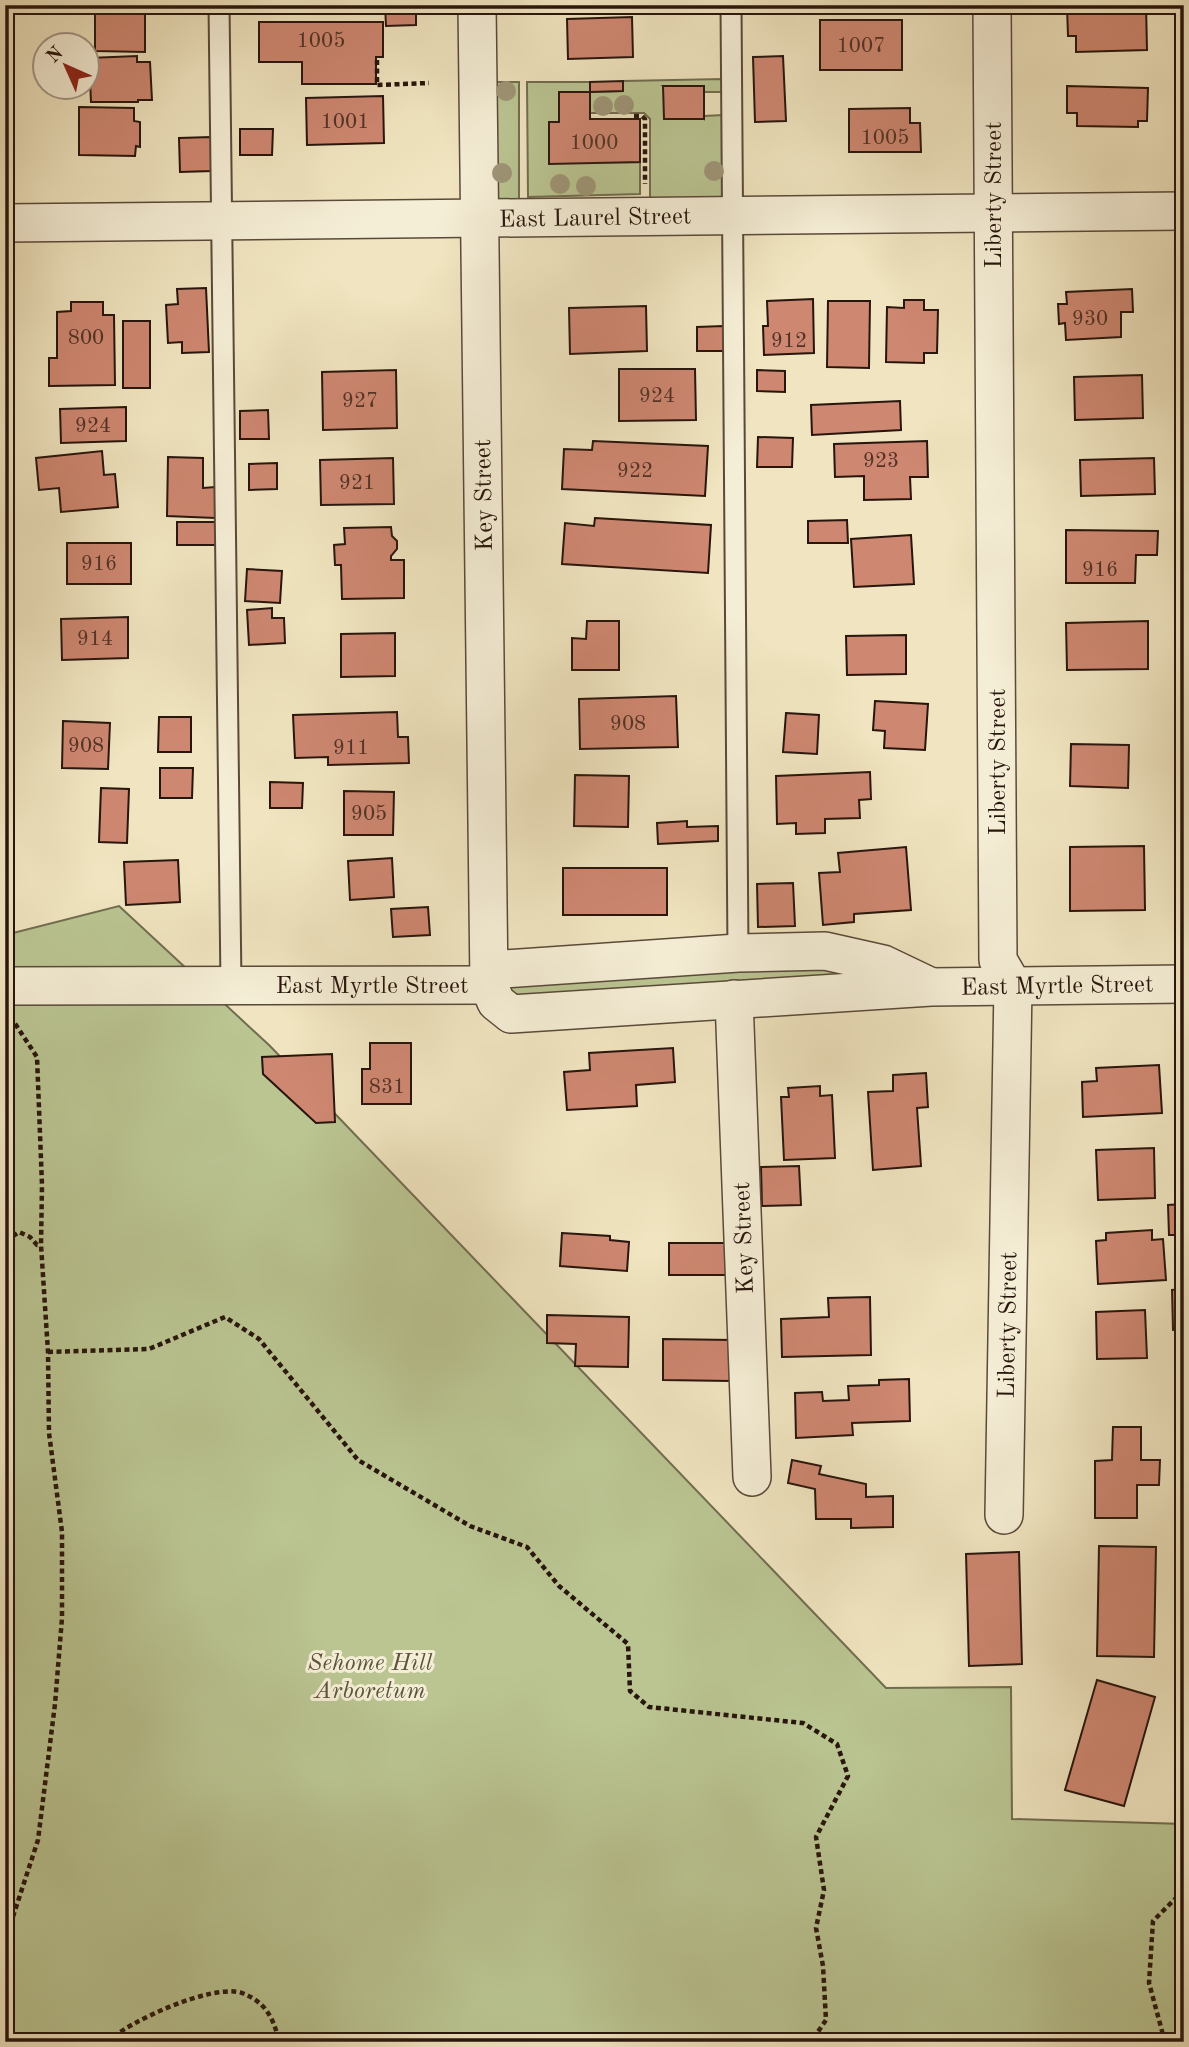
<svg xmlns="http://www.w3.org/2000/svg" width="1189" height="2047" font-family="'Old Standard TT',serif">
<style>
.green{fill:#bac592;stroke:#716d50;stroke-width:2}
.building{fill:#ce8771;stroke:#28150d;stroke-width:2}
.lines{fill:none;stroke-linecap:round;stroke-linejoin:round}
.service-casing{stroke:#5a493a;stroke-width:23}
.minor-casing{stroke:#5a493a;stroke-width:40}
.path{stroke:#28150d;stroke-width:4.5;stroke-dasharray:5 3.5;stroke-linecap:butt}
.service{stroke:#f5eed6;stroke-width:19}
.minor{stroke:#f5eed6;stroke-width:37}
.tree{fill:#9e9577}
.labels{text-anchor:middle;stroke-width:6;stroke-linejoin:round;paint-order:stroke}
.number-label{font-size:21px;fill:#523226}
.street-label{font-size:24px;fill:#28150d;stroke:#f5eed6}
.park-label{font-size:24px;font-style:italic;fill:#5b533c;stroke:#f5eed6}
</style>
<rect width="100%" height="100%" fill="#f0e5c0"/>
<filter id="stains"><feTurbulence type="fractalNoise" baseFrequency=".00286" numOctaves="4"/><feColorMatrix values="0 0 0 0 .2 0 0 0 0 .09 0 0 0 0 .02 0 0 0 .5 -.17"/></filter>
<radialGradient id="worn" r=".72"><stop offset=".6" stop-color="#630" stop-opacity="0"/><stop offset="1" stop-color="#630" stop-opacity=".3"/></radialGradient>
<g class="green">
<path d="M723,79V92H704L703,86H663L704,119V116L723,115L725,190L721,197L712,200L650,202V119L644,113H590L589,92H559V122L549,123V163L640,162V194L528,197L527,82H590V92L623,91V81Z"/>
<path d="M489,82H519V208L495,201Z"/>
<path d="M119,906L270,1046L886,1688L1011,1687L1012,1819L1184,1824V2042H5V935Z"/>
<path d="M794,959L875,980L519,1004L503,979Z"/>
</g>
<g class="building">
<path d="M223,5H290L240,6V10H223Z"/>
<path d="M385,5H416V25L386,26Z"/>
<path d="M1111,5H1146L1147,50L1076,52V36H1068L1067,7Z"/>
<path d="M95,8L145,9V52L95,51Z"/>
<path d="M632,17L633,57L568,59L567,19Z"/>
<rect x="820" y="20" width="82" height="50"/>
<path d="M259,22H383V57H376V84H302V62H259Z"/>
<path d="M137,56V62H150L152,100H138V102H91L89,58Z"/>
<path d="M783,56L786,121L755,122L753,57Z"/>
<path d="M623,81V91L590,92V82Z"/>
<path d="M663,86H704V119H664Z"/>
<path d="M1067,86L1148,88L1147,121H1138V127L1077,126V113H1067Z"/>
<path d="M559,92H590V119H640V162L549,164V122H559Z"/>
<path d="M383,96L384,143L307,145L306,98Z"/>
<path d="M79,107L134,108V121L140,122V147L136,146L135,156L79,155Z"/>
<path d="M910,108V123H920L921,152H849V109Z"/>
<path d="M240,129H273L272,155H240Z"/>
<path d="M211,137L212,171L180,172L179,138Z"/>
<path d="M206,288L209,352L182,353V342L168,343L166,305L178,304L177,289Z"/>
<path d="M1132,289L1133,312H1121V337L1066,340L1065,323L1059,324L1058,304H1067L1066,292Z"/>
<path d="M813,299L814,353L764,355L763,326H768L767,301Z"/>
<path d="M904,300H924V310H938L937,353H924V363L886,362L887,307L904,308Z"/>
<path d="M828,301H870L869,368L827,367Z"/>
<path d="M71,302H103V315H114L115,385L49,386V358H57V312L71,311Z"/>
<path d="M646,306L647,351L570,354L569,308Z"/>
<rect x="123" y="321" width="27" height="67"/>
<path d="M723,326L724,351H697V327Z"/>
<path d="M619,369H695L696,420L619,421Z"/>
<path d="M396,370L397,428L323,430L322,372Z"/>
<path d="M757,370L785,371V392L757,391Z"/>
<path d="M1142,375L1143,418L1075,420L1074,377Z"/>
<path d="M900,401L901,430L812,435L811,405Z"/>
<path d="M126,407V441L61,443L60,409Z"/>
<path d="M268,410L269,439H240V411Z"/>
<path d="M758,437L793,438L792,467H757Z"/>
<path d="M593,441L708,446L705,496L562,489L564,449L592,450Z"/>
<path d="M927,441L928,477H910L911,499L864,500V476L835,477L834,444Z"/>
<path d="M102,451L104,475L115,474L118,507L61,512L59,488L39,490L36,458Z"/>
<path d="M168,457L203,458V488L215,487V518L167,516Z"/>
<path d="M393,458L394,504L321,505L320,460Z"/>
<path d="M1154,458L1155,494L1081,496L1080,460Z"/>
<path d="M277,463V489L249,490V464Z"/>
<path d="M595,518L711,525L708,573L562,564L565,523L594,526Z"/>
<path d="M847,520L848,543H808V521Z"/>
<rect x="177" y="522" width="39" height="23"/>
<path d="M391,527L392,536L397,541V549L391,556V560H404V598L342,599L341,565H335L334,545L345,544L344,528Z"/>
<path d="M1066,530L1158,531L1157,555H1136L1135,583H1066Z"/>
<path d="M911,535L914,584L854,587L851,539Z"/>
<rect x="67" y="543" width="64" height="41"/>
<path d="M247,569L282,571L280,603L245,601Z"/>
<path d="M272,608V618H284L285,643L249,645L247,610Z"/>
<path d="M128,617V658L62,660L61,619Z"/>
<path d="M587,621H619V670H572V638L586,639Z"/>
<path d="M1148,621V669L1067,670L1066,623Z"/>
<path d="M395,633V676L341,677V634Z"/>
<path d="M906,635V674L847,675L846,636Z"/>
<path d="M676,696L678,747L580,749L579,699Z"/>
<path d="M875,701L928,704L925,750L884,748L885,731L873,730Z"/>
<path d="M397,712L398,737H408L409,763L328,765V757L295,758L293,715Z"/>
<path d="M786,713L819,715L817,754L783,752Z"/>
<path d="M159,717H191V752H158Z"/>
<path d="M63,721L110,723L108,769L62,768Z"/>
<path d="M1071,744L1129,745L1128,788L1070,786Z"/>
<path d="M160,768H193L192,798H160Z"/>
<path d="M870,772L871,799L859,800L860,818L825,819V833L796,834V823L777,824L776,776Z"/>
<path d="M575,775L629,776L628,827L574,826Z"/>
<path d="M270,782L303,783L302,808H270Z"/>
<path d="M101,788L129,789L127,843L99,842Z"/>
<path d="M344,791L394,792L393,835H344Z"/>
<path d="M687,821V827L718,826V841L658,844L657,823Z"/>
<path d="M1144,846L1145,910L1070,911V847Z"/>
<path d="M906,847L911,910L854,914V922L823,925L819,873L840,872L838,853Z"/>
<path d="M392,858L394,897L350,900L348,861Z"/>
<path d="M178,860L180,902L126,905L124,862Z"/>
<rect x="563" y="868" width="104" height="47"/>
<path d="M793,883L795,926L758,927L757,884Z"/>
<path d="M428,907L430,935L393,937L391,909Z"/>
<path d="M370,1043H411V1104H362V1069H370Z"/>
<path d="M673,1048L675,1082L636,1085L637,1106L567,1110L564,1072L590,1070L589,1053Z"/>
<path d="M332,1054L335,1122L316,1123L263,1074L262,1057Z"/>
<path d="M1159,1065L1162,1113L1083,1117L1082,1082L1097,1081L1096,1068Z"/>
<path d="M926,1073L928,1107L917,1108L921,1166L873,1170L868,1092L893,1091V1075Z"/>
<path d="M820,1086V1096L832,1095L835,1158L784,1160L781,1097H789L788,1088Z"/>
<path d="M1154,1148L1155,1198L1098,1200L1096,1150Z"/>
<path d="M799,1166L801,1205L762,1206L761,1167Z"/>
<path d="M1184,1204V1235H1169L1168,1205Z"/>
<path d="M1152,1230V1240L1163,1239L1166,1280L1098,1284L1096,1241L1106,1240V1233Z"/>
<path d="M562,1233L610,1236V1240L629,1242L627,1271L560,1266Z"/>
<rect x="669" y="1243" width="57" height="32"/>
<path d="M1184,1289V1329L1173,1330L1172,1290Z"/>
<path d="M870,1297L871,1355L782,1357L781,1319L829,1317L828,1298Z"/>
<path d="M1145,1310L1147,1358L1097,1359L1096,1312Z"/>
<path d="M547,1315L629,1317L628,1367L575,1366L576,1344L547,1343Z"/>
<path d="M663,1339L732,1340L731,1381L663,1380Z"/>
<path d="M909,1379L910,1421L852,1423L853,1435L796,1438L795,1393L822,1392L823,1401L849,1400L848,1386L879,1385V1380Z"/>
<path d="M1113,1427H1141V1460H1160L1159,1485H1137V1518H1095V1461L1112,1460Z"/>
<path d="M792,1460L821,1466L819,1474L866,1484V1497L893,1496V1527L851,1528V1519H816L815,1489L788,1483Z"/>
<path d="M1099,1546L1156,1547L1154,1657L1097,1656Z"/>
<path d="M1019,1552L1022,1664L969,1666L966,1554Z"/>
<path d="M1097,1680L1155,1697L1124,1806L1065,1790Z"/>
</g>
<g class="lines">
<g class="service-casing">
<g id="service">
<path d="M219,5L231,985"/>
<path d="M731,5L738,953"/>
</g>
</g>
<g class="minor-casing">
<g id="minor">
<path d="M477,5L489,985L496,1002L511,1014L931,987L1184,984"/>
<path d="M992,5L998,960L1013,986L1004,1515"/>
<path d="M5,223L1184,211"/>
<path d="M489,970L738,953L825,951L883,964L927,985"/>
<path d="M5,986L489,985"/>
<path d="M734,999L752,1477"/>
</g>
</g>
<g class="path">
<path d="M377,60V85L429,83"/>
<path d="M634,116H642L645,119V184"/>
<path d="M5,1238H10L19,1232L30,1237L37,1245H41"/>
<path d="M48,1352L149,1349L225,1317L259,1339L358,1460L470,1526L527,1547L559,1586L628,1644L630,1691L649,1707L803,1723L837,1744L848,1776L816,1837L824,1890L816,1928L823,1966L826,2020L811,2042"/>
<path d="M5,1941L38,1840L55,1704L62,1618V1532L49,1433L48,1352L41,1245L42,1185L37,1057L12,1019"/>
<path d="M107,2042C129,2021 213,1983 242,1993C266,2002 274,2019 279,2042"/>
<path d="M1165,2042L1149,1983L1153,1921L1184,1890"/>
</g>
<use href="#service" class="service"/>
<use href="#minor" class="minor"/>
</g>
<g class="tree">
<circle cx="506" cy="91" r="10"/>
<circle cx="624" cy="105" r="10"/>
<circle cx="603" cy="106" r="10"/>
<circle cx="714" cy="171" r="10"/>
<circle cx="502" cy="173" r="10"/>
<circle cx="560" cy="184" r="10"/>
<circle cx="586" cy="186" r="10"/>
</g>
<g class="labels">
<g class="number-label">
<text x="321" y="47">1005</text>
<text x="861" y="52">1007</text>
<text x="345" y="128">1001</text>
<text x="885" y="144">1005</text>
<text x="594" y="149">1000</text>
<text x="1090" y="325">930</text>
<text x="86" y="344">800</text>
<text x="789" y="347">912</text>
<text x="657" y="402">924</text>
<text x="360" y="407">927</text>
<text x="93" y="432">924</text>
<text x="881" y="467">923</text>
<text x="635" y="477">922</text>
<text x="357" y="489">921</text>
<text x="99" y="570">916</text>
<text x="1100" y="576">916</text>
<text x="95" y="645">914</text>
<text x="628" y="730">908</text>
<text x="86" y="752">908</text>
<text x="351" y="754">911</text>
<text x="369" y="820">905</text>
<text x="387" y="1093">831</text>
</g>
<g class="street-label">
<text transform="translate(993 195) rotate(-90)" y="8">Liberty Street</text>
<text transform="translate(595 217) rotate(-1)" y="8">East Laurel Street</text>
<text transform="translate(483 495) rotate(-91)" y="8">Key Street</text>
<text transform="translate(997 762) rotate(-90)" y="8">Liberty Street</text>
<text x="372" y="993">East Myrtle Street</text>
<text transform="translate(1057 985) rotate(-1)" y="8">East Myrtle Street</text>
<text transform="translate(743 1238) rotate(-92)" y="8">Key Street</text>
<text transform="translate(1007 1325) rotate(-89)" y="8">Liberty Street</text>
</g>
<g class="park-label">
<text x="370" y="1670">Sehome Hill<tspan x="370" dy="28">Arboretum</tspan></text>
</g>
</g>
<rect width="1189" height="2047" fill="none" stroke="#f0e5c0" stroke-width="28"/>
<rect x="7" y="7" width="1175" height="2033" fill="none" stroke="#28150d" stroke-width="3.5"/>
<rect x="14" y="14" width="1161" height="2019" fill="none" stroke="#28150d" stroke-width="2"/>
<g transform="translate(66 66) rotate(315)"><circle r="33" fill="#f5eed6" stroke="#a39786" stroke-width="2"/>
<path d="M0-5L12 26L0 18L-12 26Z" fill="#8f2418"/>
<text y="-10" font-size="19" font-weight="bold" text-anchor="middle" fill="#28150d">N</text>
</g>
<rect width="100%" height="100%" filter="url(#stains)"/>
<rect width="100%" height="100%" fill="url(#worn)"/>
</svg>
